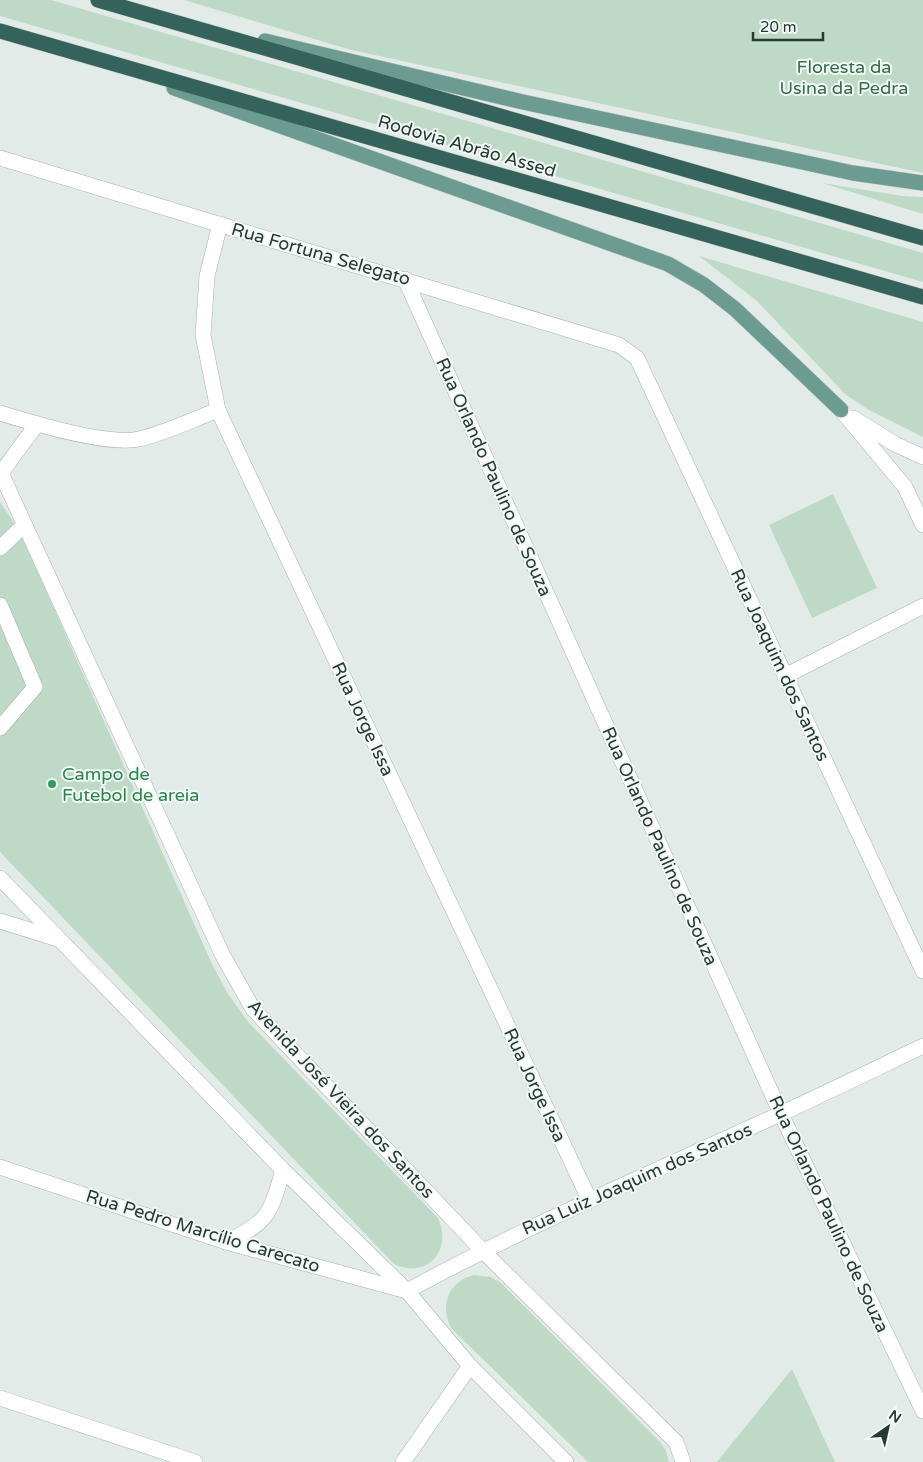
<svg xmlns="http://www.w3.org/2000/svg" width="923" height="1462" font-family="'Varela Round',sans-serif">
<style>
.green{fill:#bedac6}
.lines{fill:none;stroke-linecap:round;stroke-linejoin:round}
.minor-casing{stroke:#a6b2af;stroke-width:16}
.major-casing{stroke:#c2c8c6;stroke-width:16}
.highway-casing{stroke:#c2c8c6;stroke-width:16}
.minor{stroke:#fff;stroke-width:15}
.major{stroke:#6c9c91;stroke-width:15}
.highway{stroke:#33635b;stroke-width:15}
.leisure-dot{fill:#2e9e5b;stroke:#f3f8f5;stroke-width:2}
.labels{text-anchor:middle;stroke-width:4;stroke-linejoin:round;paint-order:stroke}
.park-label{font-size:18px;fill:#336d4b;stroke:#f3f8f5}
.street-label{font-size:18px;fill:#243a35;stroke:#f3f8f5}
.leisure-label{font-size:18px;fill:#27864d;stroke:#f3f8f5;text-anchor:start}
</style>
<rect width="100%" height="100%" fill="#e3ebe8"/>
<g class="green">
<path d="M0,0H51L923,253V282L0,16Z"/>
<path d="M184,0H923V173L351,50Z"/>
<path d="M822,183L903,196L923,197V214Z"/>
<path d="M699,256L923,322V437L869,410L846,395L757,301Z"/>
<path d="M833,494L877,588L812,618L769,525Z"/>
<path d="M0,502L19,530L211,962L228,994L249,1023L438,1218C453,1250 427,1280 394,1264L0,852Z"/>
<path d="M474,1275L491,1277L501,1283L660,1442L666,1451L669,1462H588L451,1328C439,1305 449,1281 474,1275Z"/>
<path d="M792,1369L835,1462H717Z"/>
</g>
<g class="lines">
<g class="minor-casing">
<g id="minor">
<path d="M0,158L619,345L637,358L923,971"/>
<path d="M220,224L207,276L203,335L218,410L589,1199"/>
<path d="M405,279L781,1114L923,1411"/>
<path d="M841,410L905,487L923,525"/>
<path d="M0,413C32,423 108,446 139,439C165,433 192,420 218,410"/>
<path d="M853,418L895,444L923,457"/>
<path d="M0,471L222,954L253,1009L482,1250L676,1442L683,1462"/>
<path d="M1,473L37,424"/>
<path d="M0,548L19,530"/>
<path d="M0,605L35,687L0,728"/>
<path d="M785,676L923,606"/>
<path d="M0,878L283,1170L407,1291L470,1366L566,1462"/>
<path d="M0,921L58,939"/>
<path d="M0,1167L226,1242L407,1291C528,1225 654,1172 780,1114C828,1092 875,1069 923,1046"/>
<path d="M226,1242C269,1222 270,1214 283,1170"/>
<path d="M0,1398L195,1462"/>
<path d="M403,1462L470,1366"/>
</g>
</g>
<g class="major-casing">
<g id="major">
<path d="M265,41L523,102L853,173L923,183"/>
<path d="M174,88L668,264L704,285L735,309L841,410"/>
</g>
</g>
<g class="highway-casing">
<g id="highway">
<path d="M98,0L923,238"/>
<path d="M0,31L923,297"/>
</g>
</g>
<use href="#minor" class="minor"/>
<use href="#major" class="major"/>
<use href="#highway" class="highway"/>
</g>
<circle class="leisure-dot" cx="52" cy="784" r="5"/>
<g class="labels">
<g class="park-label">
<text x="844" y="73">Floresta da<tspan x="844" dy="21">Usina da Pedra</tspan></text>
</g>
<g class="street-label">
<text transform="translate(467 146) rotate(16)" y="6">Rodovia Abrão Assed</text>
<text transform="translate(321 254) rotate(16)" y="6">Rua Fortuna Selegato</text>
<text transform="translate(494 477) rotate(66)" y="6">Rua Orlando Paulino de Souza</text>
<text transform="translate(780 665) rotate(65)" y="6">Rua Joaquim dos Santos</text>
<text transform="translate(363 719) rotate(65)" y="6">Rua Jorge Issa</text>
<text transform="translate(660 846) rotate(66)" y="6">Rua Orlando Paulino de Souza</text>
<text transform="translate(535 1085) rotate(65)" y="6">Rua Jorge Issa</text>
<text transform="translate(341 1099) rotate(47)" y="6">Avenida José Vieira dos Santos</text>
<text transform="translate(637 1179) rotate(-24)" y="6">Rua Luiz Joaquim dos Santos</text>
<text transform="translate(829 1214) rotate(65)" y="6">Rua Orlando Paulino de Souza</text>
<text transform="translate(203 1231) rotate(17)" y="6">Rua Pedro Marcílio Carecato</text>
</g>
<g class="leisure-label">
<text x="62" y="780">Campo de<tspan x="62" dy="21">Futebol de areia</tspan></text>
</g>
</g>
<g transform="translate(888 1427) rotate(34)" stroke="#f3f8f5" stroke-width="4" paint-order="stroke">
<path d="M0-4L9 19L0 12L-9 19Z" fill="#243a35"/>
<text y="-8" font-size="14" font-weight="bold" text-anchor="middle" fill="#243a35">N</text>
</g>
<path d="M753 32v8h70v-8" fill="none" stroke="#243a35" stroke-width="2.5"/>
<text x="760" y="32" font-size="15" fill="#243a35" stroke="#f3f8f5" stroke-width="4" paint-order="stroke">20 m</text>
</svg>
